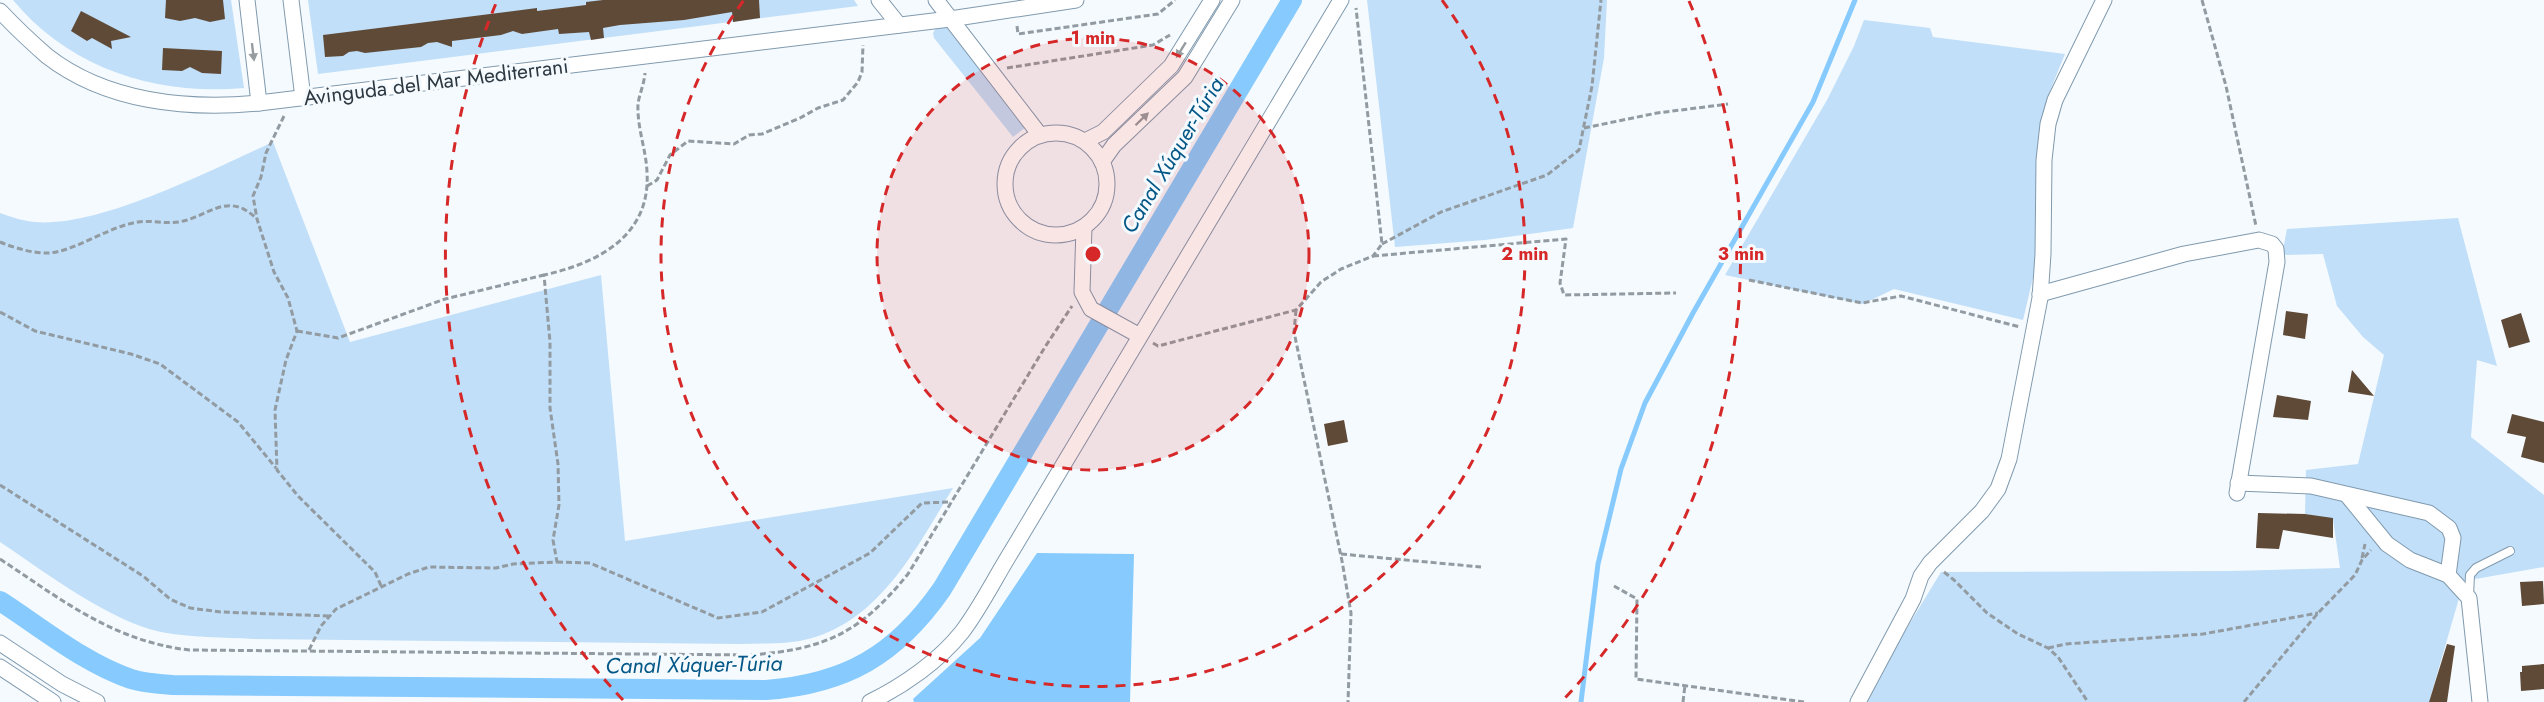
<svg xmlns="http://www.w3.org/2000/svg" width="2544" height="702" font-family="Jost,sans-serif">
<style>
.green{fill:#c1dff8}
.water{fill:#87cafd}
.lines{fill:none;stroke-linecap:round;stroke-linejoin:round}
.stream{stroke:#87cafd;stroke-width:5}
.canal{stroke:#87cafd;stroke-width:20}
.building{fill:#5f4a38}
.service-casing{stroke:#819aae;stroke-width:10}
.minor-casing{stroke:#819aae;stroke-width:17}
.path{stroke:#929ba1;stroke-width:3;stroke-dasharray:6 3;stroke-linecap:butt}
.service{stroke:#fff;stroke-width:8}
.minor{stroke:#fff;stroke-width:15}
.oneway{fill:#969ca0}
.ring{fill:none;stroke:#d62828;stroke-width:3;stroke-dasharray:10 8}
.labels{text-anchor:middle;stroke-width:6;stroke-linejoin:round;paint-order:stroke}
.street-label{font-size:21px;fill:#2d3840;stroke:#f4fafe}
.water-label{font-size:22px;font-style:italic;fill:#045786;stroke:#f4fafe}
.centre{fill:#d62828;stroke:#f4fafe;stroke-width:3}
.ring-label{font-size:18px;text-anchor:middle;font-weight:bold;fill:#d62828;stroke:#f4fafe;stroke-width:6;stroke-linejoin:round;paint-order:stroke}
</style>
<rect width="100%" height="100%" fill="#f4fafe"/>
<g class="green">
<path d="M13,0H231L244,88C157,96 70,69 13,0Z"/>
<path d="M308,0H854L858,6L318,74Z"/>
<path d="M1367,0H1607L1604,58L1573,228L1485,240L1395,247Z"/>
<path d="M1864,20L1930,28L1933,37L2065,54L2047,98L2042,120L2036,265L2023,320L1894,289L1863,304L1725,275L1827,100L1854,46Z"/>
<path d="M942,26L947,28L1026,127L1013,137L934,38L933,33L936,28Z"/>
<path d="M273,142L350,342L601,275L625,541L953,488C918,545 882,618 812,638C789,645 764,643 739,644L254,639C223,637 192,638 161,632C109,621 45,572 0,542V213C11,217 23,221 35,222C100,228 213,169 273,142Z"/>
<path d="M2458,218L2497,366L2477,360L2471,437L2544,495V567L2464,581L2429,702H1862L1941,572L2231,571L2340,568L2333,519L2305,514L2306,470L2358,464L2384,355L2363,337L2337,306L2323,254L2282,255L2287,229Z"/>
</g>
<path class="water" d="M1037,553L1134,554L1130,702H914L913,699L980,638Z"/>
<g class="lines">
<path class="stream" d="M1581,702L1598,564L1621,469L1645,403L1693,313L1813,102L1855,0"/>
<path class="canal" d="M0,601C42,628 84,663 131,679C144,683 159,684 173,685L766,690C846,684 896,655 942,589L1292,0"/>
</g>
<g class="building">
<path d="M166,0H223L225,19L210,22L195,18L180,21L165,18Z"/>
<path d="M603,0H759L760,18L733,22L732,12L684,20L620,25L603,28L604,38L591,40L589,32L559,34L558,29L522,34L513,31L501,35L452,41V47L437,42L428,43L421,47L365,53L357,51L349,52L343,56L325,57L323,35L537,8V11L586,5V2Z"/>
<path d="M81,11L131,37L111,41L112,49L92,38L87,41L71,31Z"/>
<path d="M163,48L222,51L221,74L202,73L190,67L182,71L162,70Z"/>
<path d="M2286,311L2308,314L2305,339L2283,335Z"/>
<path d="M2521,313L2530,342L2509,348L2501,320Z"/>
<path d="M2352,370L2374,396L2348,392Z"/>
<path d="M2277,395L2311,401L2308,420L2273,417Z"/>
<path d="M2512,414L2544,422V463L2521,457L2526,437L2507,433Z"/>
<path d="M1344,420L1348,442L1328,446L1324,424Z"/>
<path d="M2258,513L2305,514L2333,518V538L2283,530L2279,549L2256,548Z"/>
<path d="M2543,581L2544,604L2522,606L2520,582Z"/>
<path d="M2447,644L2455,646L2447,702H2429Z"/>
<path d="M2544,664V689L2521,691L2520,672H2522V666Z"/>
</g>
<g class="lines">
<g class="service-casing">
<path id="service" d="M2469,596L2470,575L2476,568L2510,551"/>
</g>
<g class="minor-casing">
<g id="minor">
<path d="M247,0L259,103"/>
<path d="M291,0L303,98"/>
<path d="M879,0L899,25"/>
<path d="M936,0L1040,135"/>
<path d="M0,11C15,27 31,42 47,56C106,102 187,110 259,103L950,19L1076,0"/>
<circle cx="1056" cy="184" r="51"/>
<path d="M1085,141L1103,132L1171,66L1212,0"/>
<path d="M1102,162L1114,145L1185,77L1232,0"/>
<path d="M1084,227L1082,292L1091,309L1140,336"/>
<path d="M2040,294L2184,254L2259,240L2272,244L2276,249L2277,262L2237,493"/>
<path d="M2238,483L2311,486L2429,513L2449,528L2453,538L2448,575"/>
<path d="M2347,495L2387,544L2410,560L2448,575L2469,598L2480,702"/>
<path d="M0,643L62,684L97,702"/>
<path d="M0,667L53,702"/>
<path d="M870,702C903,686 939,661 962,632C981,607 996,576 1013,549L1341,0"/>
<path d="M1858,702L1913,599L1921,576L1930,563L1982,511L1998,489L2009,459L2040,298L2043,254L2044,160L2048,124L2055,100L2104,0"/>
</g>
</g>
<g class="path">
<path d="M2202,0L2226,86L2256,226"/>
<path d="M1017,26L1018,34L1158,14L1175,0"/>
<path d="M1007,68L1153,45L1170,35"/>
<path d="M284,116L266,153L261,177L253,196L257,219L274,272L288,298L297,331L286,360L275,410L277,470L298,496L375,572L382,588"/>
<path d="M1584,128L1657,113L1728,104"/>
<path d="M647,186L657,180L670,155L688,141L734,144L749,135L762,134L800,118L818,108L843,100L858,82L862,72L863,45"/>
<path d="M0,242C14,248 35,254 50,253C80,249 107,227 138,222C151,220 165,224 179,222C210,216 227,191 256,218"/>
<path d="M1382,244L1441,212L1547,175L1579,150L1592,86L1601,0"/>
<path d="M1373,256L1566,239L1560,283L1564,295L1676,293"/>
<path d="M1749,280L1862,303L1901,296L2020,327"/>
<path d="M1296,310L1294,332L1342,561L1351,613L1348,702"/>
<path d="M0,312L35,331L131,354L160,364L238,422L276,468"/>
<path d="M297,331L338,338L445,299L544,275"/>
<path d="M1153,343L1158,346L1296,310L1321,282L1341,269L1373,256L1382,244L1356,8"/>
<path d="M0,485L143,576L170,599L190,608L221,612L330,616"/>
<path d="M1341,554L1481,567"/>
<path d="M2362,558L2365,544"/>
<path d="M0,559C62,600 113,641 189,650L751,655C826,649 860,633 908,574L1045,347L1072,306"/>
<path d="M557,562L590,563L718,618L762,612L870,553L922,503L951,502"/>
<path d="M1944,572L1954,580L1987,613L2018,634L2048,648L2058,657L2088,702"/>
<path d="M1614,586L1637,599L1636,679L1804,702"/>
<path d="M2048,648L2066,644L2203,634L2318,613"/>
<path d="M309,650L321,626L336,609L408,574L429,567L496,568L513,564L557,562L553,540L559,505L558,464L550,408V342L544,275C598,263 651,236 647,172C646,149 637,128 638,104C639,95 644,85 645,73"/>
<path d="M1683,702L1685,685"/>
<path d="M2244,702L2318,613L2355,575L2362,560L2371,550"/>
</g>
<use href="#service" class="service"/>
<use href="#minor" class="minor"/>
</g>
<defs><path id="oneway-solid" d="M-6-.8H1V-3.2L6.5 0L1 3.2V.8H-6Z" transform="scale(1.5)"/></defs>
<g class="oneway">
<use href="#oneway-solid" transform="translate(1181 50) rotate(122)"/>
<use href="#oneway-solid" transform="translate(253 52) rotate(83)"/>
<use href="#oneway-solid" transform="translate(1142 119) rotate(-44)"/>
</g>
<circle cx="1093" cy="254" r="216" fill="#d62828" fill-opacity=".12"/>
<g class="ring">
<circle cx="1093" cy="254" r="216"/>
<path d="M1442 0A432 432 0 1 1 744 0"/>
<path d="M623 700A648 648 0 0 1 497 1M1689 1A648 648 0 0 1 1563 700"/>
</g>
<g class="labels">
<g class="street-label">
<text transform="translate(436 82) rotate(-7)" y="7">Avinguda del Mar Mediterrani</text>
</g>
<g class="water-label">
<text transform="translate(1172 155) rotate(-59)" y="8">Canal Xúquer-Túria</text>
<text transform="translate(694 664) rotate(-1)" y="8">Canal Xúquer-Túria</text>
</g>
</g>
<circle cx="1093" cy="254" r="9" class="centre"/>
<g class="ring-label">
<text x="1093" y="44">1 min</text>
<text x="1525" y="260">2 min</text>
<text x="1741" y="260">3 min</text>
</g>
</svg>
